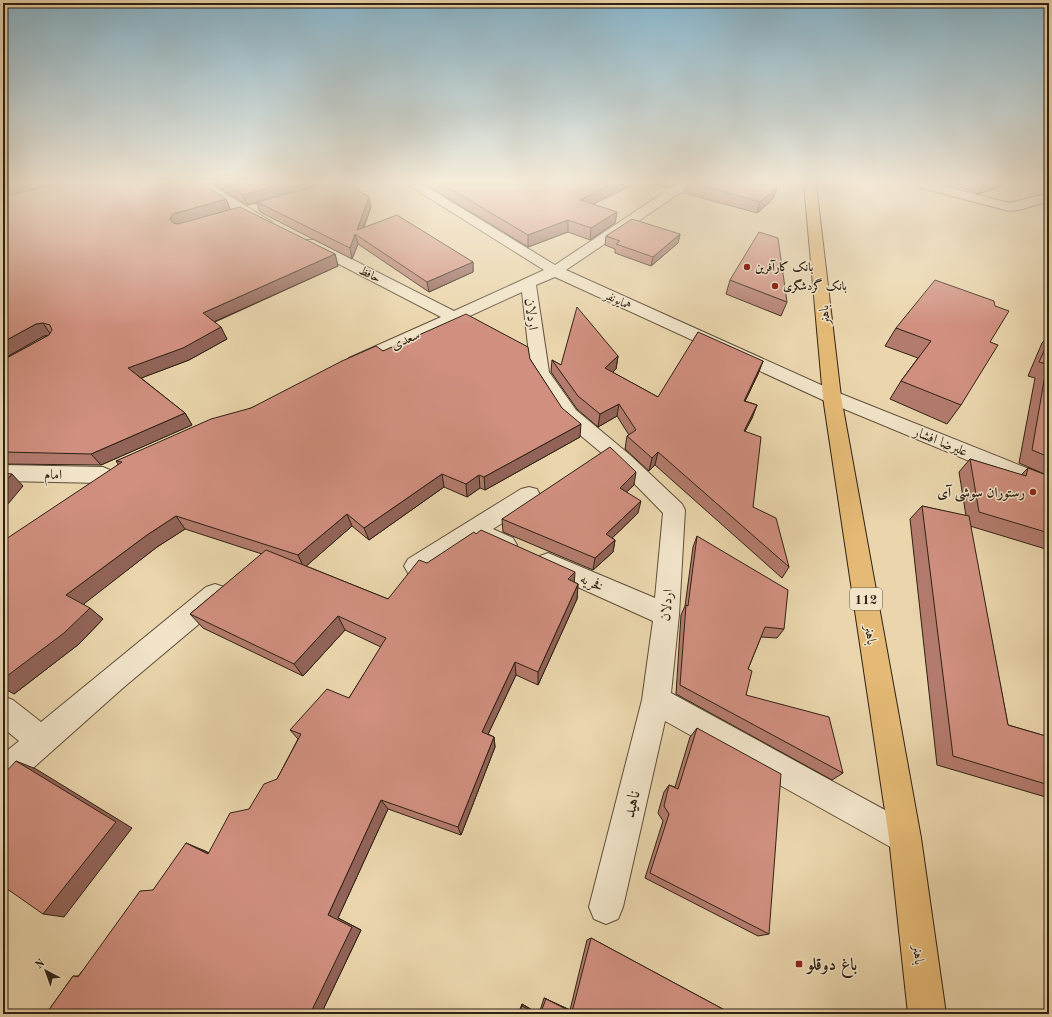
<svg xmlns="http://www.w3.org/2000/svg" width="1052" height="1017" font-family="'Old Standard TT',Amiri,serif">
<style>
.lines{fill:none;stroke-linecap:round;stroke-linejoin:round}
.minor-casing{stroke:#5e4e39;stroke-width:2}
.major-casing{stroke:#2f2113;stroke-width:2}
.minor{fill:#f1e4c9;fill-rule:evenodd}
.major{fill:#e5ba76;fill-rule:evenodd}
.wall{fill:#b37b6d;stroke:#2f2113}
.shaded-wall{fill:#926459;stroke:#2f2113}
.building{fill:#d08f7f;stroke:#2f2113}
.poi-dot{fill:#8f2418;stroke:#f1e4c9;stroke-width:1.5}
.labels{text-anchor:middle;stroke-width:3;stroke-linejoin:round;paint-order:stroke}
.far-poi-label{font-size:12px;font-weight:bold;fill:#2f2113;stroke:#f1e4c9;text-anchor:start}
.far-street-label{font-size:12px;fill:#2f2113;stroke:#f1e4c9}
.shield{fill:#f1e4c9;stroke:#695c4a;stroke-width:1}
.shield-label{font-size:13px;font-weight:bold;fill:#2f2113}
.street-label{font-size:14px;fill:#2f2113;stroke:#f1e4c9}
.poi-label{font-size:14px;font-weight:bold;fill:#2f2113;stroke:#f1e4c9;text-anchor:end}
.near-street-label{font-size:17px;fill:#2f2113;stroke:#f1e4c9}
.near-poi-label{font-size:17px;font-weight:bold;fill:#2f2113;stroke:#f1e4c9;text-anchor:start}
</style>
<rect width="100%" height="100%" fill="#ead5ac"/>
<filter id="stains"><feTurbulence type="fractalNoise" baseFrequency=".005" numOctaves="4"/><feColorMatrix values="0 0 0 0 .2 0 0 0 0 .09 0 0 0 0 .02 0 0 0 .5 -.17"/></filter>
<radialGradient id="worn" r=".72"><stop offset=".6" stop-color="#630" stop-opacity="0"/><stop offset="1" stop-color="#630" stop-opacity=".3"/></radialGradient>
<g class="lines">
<g class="minor-casing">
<g id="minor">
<path d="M195,184H210L272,222L270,225H260L239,214Z"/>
<path d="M407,184H422L555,265L669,189L681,184H697L677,195L566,270L839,393L1049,477V494L825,401L555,277L536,285L549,372L576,410L630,455L682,504L685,510L679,615L671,693L916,827L921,838L916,849L905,854L894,849L665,721L623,907L618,919L606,924L594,919L589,907L642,700L653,621L540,570L536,563L540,556L548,553L655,598L663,513L616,465L562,420L531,372L522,292L361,366L355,367L349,366L346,362L349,358L441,317L304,246L302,243L304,240H314L454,311L544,270Z"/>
<path d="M916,184H936L1009,203L1049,193V201L1019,210L1009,211L918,187Z"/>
<path d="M3,465L103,467L110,470L113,475L110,480L103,483L3,481Z"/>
<path d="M529,487L537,489L540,495L537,501L493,529L513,538L517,545L513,552L505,554L474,541L424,573L416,576L408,573L404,566L408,559L521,489Z"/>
<path d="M215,584L224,587L227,595L224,603L124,687L14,785L3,789V754L19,741L3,728V696L13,700L41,722L206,587Z"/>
</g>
</g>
<g class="major-casing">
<path id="major" d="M804,184H816L841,397L921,838L946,1014H908L889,838L823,397Z"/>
</g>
<use href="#minor" class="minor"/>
<use href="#major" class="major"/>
</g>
<g class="wall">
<path d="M3,184L226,199L230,209L335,254L338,266L215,322L227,339L189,360L141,378L185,413L192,425L101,465L4,464L3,462V360L49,335L44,336L3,359Z"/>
<path d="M213,184H322L286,194L371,207L364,227L473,262V272L429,292L358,244L352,259L260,212L257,203L247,205Z"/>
<path d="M425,184H634L593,204L617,212L615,223L590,240L568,232L528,247Z"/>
<path d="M654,184H677L668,188Z"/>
<path d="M686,184H776L777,188L773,199L757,213L684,193Z"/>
<path d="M954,184H1006L979,194Z"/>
<path d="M680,234L678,243L651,266L615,253V249L605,245L606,236Z"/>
<path d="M730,280L787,302L781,316L726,294Z"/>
<path d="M896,328L990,342L961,405L947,424L890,399L901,381L918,358L885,346Z"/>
<path d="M1049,335V476L1019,463L1035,378L1028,376L1042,343Z"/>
<path d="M383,351L530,359L580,437L485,490L480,488L467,497L444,487L369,540L352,526L306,566L388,599L427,563L574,582L578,584L577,599L538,685L516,675L488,734L494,737L495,747L461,835L388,809L338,918L361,930L321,1014H46L73,976H78L153,890L203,850L209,853L249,809L277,779L298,739L290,730L349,698L381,647L345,630L303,676L203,628L190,614L262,554L185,529L157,547L83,604L103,619L79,644L14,694L118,464L116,461L251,408Z"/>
<path d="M618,356L616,369L612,372L658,397L763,361L758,374L745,401L757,405L752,418L745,431L753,507L789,567L782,578L655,465L649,471L625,449L627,436L629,435L617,416L598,427L577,409L551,372L552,360L561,365Z"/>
<path d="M970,459L1021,475L1028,468L1049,476V550L970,526L1008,725L1049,737V798L937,765L910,519L922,506L966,516L959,472Z"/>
<path d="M634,485L626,492L638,513L612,538L615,540L613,552L593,570L503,532L502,519Z"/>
<path d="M697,536L784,629L777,638L761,637L748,669L746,695L843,773L832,780L676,694L681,615L685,606L693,547Z"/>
<path d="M697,728L769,934L758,936L645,878L663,821L658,813L664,792L669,785L675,787L690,737Z"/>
<path d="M591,938L732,1014H518L522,1004L539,1014L544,998L570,1010L587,940Z"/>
</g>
<g class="shaded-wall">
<path d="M12,184H59L3,198V186Z"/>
<path d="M283,184H322L247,205L243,195Z"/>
<path d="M613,184H634L579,211L580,200Z"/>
<path d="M669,184H677L668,188Z"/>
<path d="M984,184H1006L979,194Z"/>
<path d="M777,188L773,199L757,213L760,202Z"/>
<path d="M369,197L371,207L360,237L357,230Z"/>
<path d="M226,199L230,209L175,230L170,219L173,214Z"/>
<path d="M617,212L615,223L590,240L591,228Z"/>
<path d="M568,220V232L528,247V235Z"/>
<path d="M355,234L358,244L352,259L350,248Z"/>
<path d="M680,234L678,243L651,266L653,257Z"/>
<path d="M335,254L338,266L209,324L203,313Z"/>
<path d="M473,262V272L429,292L427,282Z"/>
<path d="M43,323L51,335L44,336L3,359V342L36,324Z"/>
<path d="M221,327L227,339L189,360L136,380L128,368Z"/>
<path d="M618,356L616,369L604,381L605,368Z"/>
<path d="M763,361L758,374L739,414L744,401Z"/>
<path d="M619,404L617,416L598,427L600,414Z"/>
<path d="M757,405L752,418L739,443L744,431Z"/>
<path d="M185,413L192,425L101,465L91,454Z"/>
<path d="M581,424L580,437L485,490L484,477Z"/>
<path d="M658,452L655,465L649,471L652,458Z"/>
<path d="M636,472L634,485L617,501L620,488Z"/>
<path d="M12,474L23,486L3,510V484Z"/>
<path d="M442,474L444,487L369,540L364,528Z"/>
<path d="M479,475L480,488L467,497L466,484Z"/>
<path d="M641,501L638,513L604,546L606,534Z"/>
<path d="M347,514L352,526L304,568L298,555Z"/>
<path d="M176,516L185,529L157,547L80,607L66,595L147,535Z"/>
<path d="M615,540L613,552L593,570L595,558Z"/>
<path d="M575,572L574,587L568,579Z"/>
<path d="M578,584L577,599L538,685V672Z"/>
<path d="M90,608L103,619L79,644L14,694L3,688V679Z"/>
<path d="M338,616L345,630L303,676L294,664Z"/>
<path d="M515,662L516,675L484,743L482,732Z"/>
<path d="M494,737L495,747L461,835L458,827Z"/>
<path d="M16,761L36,769L132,828L64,917L43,914Z"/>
<path d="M381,800L388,809L338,918L361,930L321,1014H310L328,915Z"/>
<path d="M186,843L203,850L223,860L208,854Z"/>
<path d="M544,998L570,1010L572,1012Z"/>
<path d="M522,1004L539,1014H537L522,1006Z"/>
</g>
<g class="building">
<path d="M3,184H12L3,186Z"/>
<path d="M55,184H204L226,199L173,214L170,219L173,223L178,224L240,207L335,254L203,313L221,327L183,348L128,368L185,413L91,454L3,452V360L49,335L52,330L50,325L43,323L36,324L3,342V197Z"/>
<path d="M226,184H283L243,195Z"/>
<path d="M324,184H349L369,197L357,230L397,215L473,262L427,282L355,234L350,248L257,202Z"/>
<path d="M442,184H613L580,200L617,212L591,228L568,220L528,235Z"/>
<path d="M696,184H776L777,188L760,202Z"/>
<path d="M632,219L680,234L653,257L616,244L620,241L606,236Z"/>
<path d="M759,232L778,238L787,302L730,280Z"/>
<path d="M935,280L994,301L995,306L1009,311L990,342L998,345L961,405L901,381L931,341L896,328Z"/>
<path d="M577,307L618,356L605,368L658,397L698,332L763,361L744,401L757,405L744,431L761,437L753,507L776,518L789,567L658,452L652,458L627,436L636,430L619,404L600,414L578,396L552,360L561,365Z"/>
<path d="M466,314L528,347L530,359L562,408L581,424L484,477L479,475L466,484L442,474L364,528L347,514L298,555L176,516L147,535L66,595L90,608L64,633L3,679V541L122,462L116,461L211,419L251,408L342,361L376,346L383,351Z"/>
<path d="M1049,340V457L1032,450L1047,364L1039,362Z"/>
<path d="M610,447L636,472L620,488L641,501L606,534L615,540L595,558L502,519Z"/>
<path d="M970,459L1026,476L1028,468L1049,476V533L979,512Z"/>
<path d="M3,473L12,474L3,484Z"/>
<path d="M922,506L969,516L1008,725L1049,737V785L953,756Z"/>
<path d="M481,530L575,572L568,579L578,584L538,672L515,662L482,732L494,737L458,827L381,800L328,915L352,927L310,1014H46L73,976L78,977L140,891L153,890L186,843L208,854L230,813L249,809L264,784L277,779L301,734L290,730L327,689L349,698L386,638L338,616L294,664L190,614L266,550L388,599L419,560L427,563L474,532L476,534Z"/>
<path d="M697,536L788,590L784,629L765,627L748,669L752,671L746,695L829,717L843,773L680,685L686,605L688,606Z"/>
<path d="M697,728L781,774L769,934L650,873L669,814L664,806L669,785L678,789Z"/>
<path d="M16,761L116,822L43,914L3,886V775Z"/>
<path d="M591,938L732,1014H540L546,999L572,1012Z"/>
<path d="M522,1006L537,1014H519Z"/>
</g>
<linearGradient id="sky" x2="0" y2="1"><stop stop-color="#88b6cd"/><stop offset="0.56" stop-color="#f6ecda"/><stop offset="1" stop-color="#f6ecda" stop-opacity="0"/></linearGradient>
<rect width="1052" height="326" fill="url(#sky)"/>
<g class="poi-dot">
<circle cx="747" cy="267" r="4"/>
<circle cx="775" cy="286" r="4"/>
<circle cx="1033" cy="492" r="4"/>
<rect x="795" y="960" width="8" height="8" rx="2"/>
</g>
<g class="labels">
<g class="far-poi-label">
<text x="755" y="271">بانک کارآفرین</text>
<text x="783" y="290">بانک گردشگری</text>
</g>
<g class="far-street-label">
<text transform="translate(370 274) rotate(26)" y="4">حافظ</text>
<text transform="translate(618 300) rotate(25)" y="4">همایونفر</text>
</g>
<rect class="shield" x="850" y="588" width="32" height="22" rx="3"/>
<g class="shield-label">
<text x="866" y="604">112</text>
</g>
<g class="street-label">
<text transform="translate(532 314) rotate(83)" y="5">اردلان</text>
<text transform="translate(824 315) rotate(-96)" y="5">باهنر</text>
<text transform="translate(405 339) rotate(-24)" y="5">سعدی</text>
<text transform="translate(941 441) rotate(22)" y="5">علیرضا افشار</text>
<text transform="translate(53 474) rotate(1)" y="5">امام</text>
<text transform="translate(592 582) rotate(24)" y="5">فخریه</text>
<text transform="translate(666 605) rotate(-84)" y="5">اردلان</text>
<text transform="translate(871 635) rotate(81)" y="5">باهنر</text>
<text transform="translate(919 955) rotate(83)" y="5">باهنر</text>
</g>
<g class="poi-label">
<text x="1025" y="497">رستوران سوشی آی</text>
</g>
<g class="near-street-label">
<text transform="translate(631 804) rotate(-77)" y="6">ناهید</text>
</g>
<g class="near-poi-label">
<text x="807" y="970">باغ دوقلو</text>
</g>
</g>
<rect width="1052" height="1017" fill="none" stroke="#ead5ac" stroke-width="16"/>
<rect x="4" y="4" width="1044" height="1009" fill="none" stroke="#2f2113" stroke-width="2"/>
<rect x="8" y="8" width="1036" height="1001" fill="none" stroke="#2f2113"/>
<g transform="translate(46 971) rotate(319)" stroke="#f1e4c9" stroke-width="3" paint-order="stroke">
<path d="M0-3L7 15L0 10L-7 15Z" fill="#2f2113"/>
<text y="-6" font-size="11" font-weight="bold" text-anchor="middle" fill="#2f2113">N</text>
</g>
<rect width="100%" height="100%" filter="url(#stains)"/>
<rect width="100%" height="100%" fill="url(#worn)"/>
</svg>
